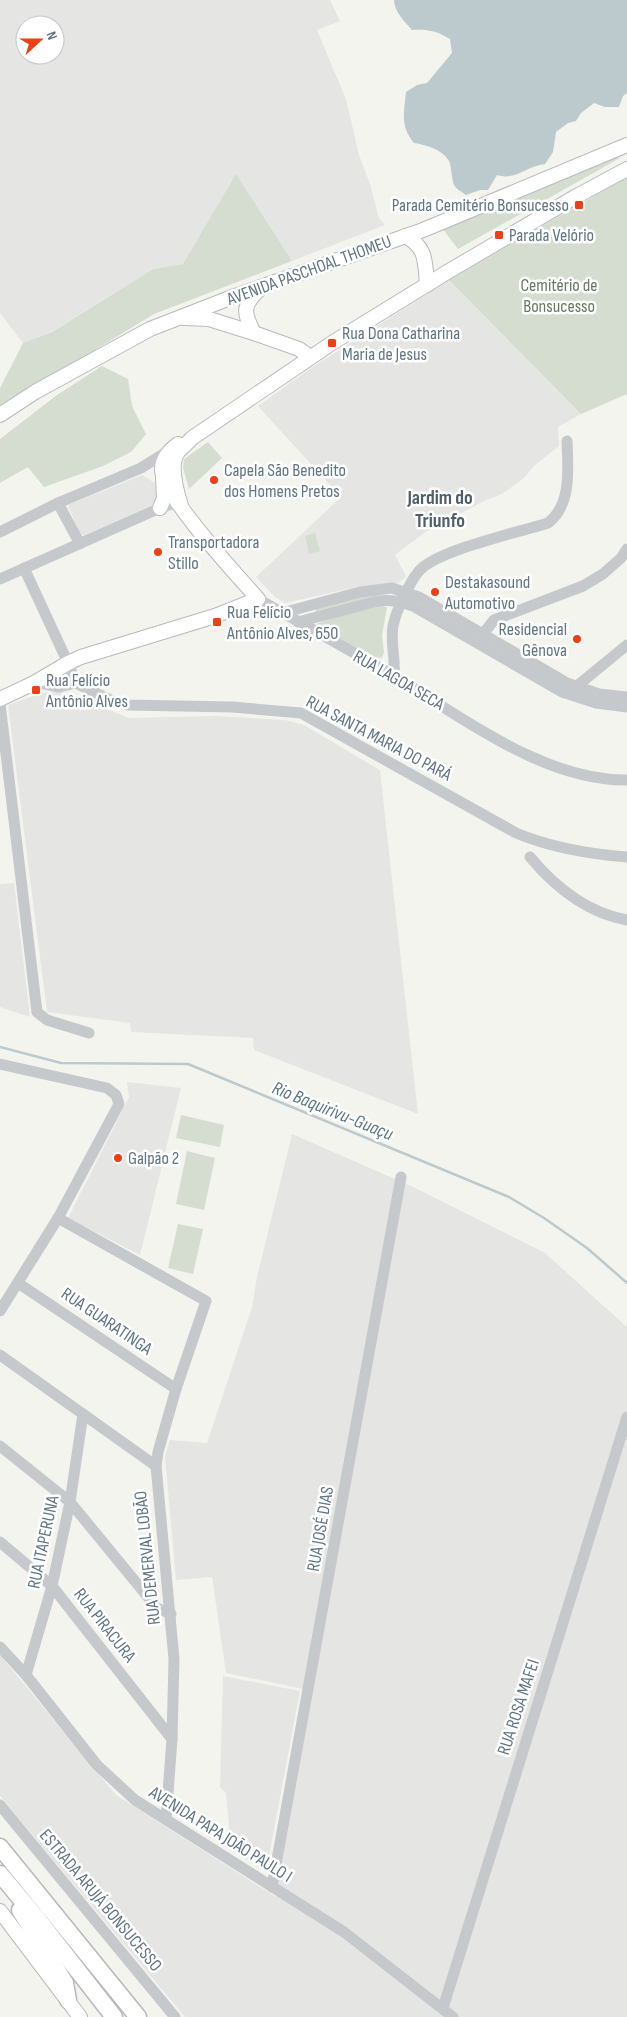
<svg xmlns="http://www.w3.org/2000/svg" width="627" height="2017" font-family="'Sofia Sans Condensed',sans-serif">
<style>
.built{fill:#e5e6e3;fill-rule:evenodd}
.green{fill:#d5dcd0}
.water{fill:#bcc9cd}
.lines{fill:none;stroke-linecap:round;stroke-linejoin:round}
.stream{stroke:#bcc9cd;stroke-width:2.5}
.major-casing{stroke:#b6babe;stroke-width:16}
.highway-casing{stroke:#b5b9bc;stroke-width:19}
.minor{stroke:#c6c9cc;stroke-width:11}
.major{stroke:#fff;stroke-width:14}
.highway{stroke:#fff;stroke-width:16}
.poi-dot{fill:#ef3f14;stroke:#fff;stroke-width:2}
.labels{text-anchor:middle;stroke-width:5;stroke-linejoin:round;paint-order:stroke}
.poi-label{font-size:18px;fill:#617583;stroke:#fff;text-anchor:start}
.street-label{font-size:18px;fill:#617583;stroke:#fff}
.park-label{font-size:18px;fill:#667a60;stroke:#fff}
.water-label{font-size:19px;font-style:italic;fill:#5c7881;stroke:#fff}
.quarter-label{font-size:20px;font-weight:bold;fill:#4f5e68;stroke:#fff}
</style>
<rect width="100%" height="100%" fill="#f4f4ef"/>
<g class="built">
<path d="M0,0H330L340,21L317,30L346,99L359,155L370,184L379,218L385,225L292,261L236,175L183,264L153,269L51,332L23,343L0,313ZM25,25H55V55H25Z"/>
<path d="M449,280L581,414L558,427L559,446L535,465L524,478L502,494L484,501L424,533L395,555L406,576L399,583L357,587L285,603L275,597L256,577L341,497L258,406L308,370Z"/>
<path d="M142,475L155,483L158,491L157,500L152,505L85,535H80L68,505Z"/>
<path d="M59,691L73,695L129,718L215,716L285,720L304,725L380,770L418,1114L254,1050L253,1038L131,1032L130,1023L47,1012L8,705L42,693Z"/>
<path d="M14,883L30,1017L0,1007V884Z"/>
<path d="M127,1082L181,1088L140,1255L68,1218L129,1097Z"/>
<path d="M292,1134L411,1186L545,1253L627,1327V2017H185L0,1796V1655L116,1795L276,1897L313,1691L226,1673L212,1577L176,1580L165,1456L170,1440L207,1443L252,1307L257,1277Z"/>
<path d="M223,1676L300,1691L268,1862L265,1867L260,1869L231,1848L226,1793L220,1787Z"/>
</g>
<g class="green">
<path d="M609,156L620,158L458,249L442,228Z"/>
<path d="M236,174L292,261L154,314L0,408V388L23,343L52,332L153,269L183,264Z"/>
<path d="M627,177V394L581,414L449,280Z"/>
<path d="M102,366L128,379L132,406L146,434L131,452L103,466L44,487L28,467L0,483V439L57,395Z"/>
<path d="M208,442L222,458L189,489L183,468L184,459Z"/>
<path d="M315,533L320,551L309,554L305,536Z"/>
<path d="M377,592V598L316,613L314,607Z"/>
<path d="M380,606L387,607L382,635L384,652L382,658C371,659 328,631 316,624L338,616Z"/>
<path d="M181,1115L224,1125L220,1147L176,1138Z"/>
<path d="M187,1151L215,1158L204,1210L176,1204Z"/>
<path d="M178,1224L203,1229L193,1274L168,1268Z"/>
</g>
<path class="water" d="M394,0H627V93L623,96L619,107H605L594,103L581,113L576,121L568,123L556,132L553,152L545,164C526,166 516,181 497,175L488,190H480L466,195C462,192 456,189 454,185C451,178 452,168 449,161C442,149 426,145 414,143C400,126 404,113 406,92L417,85L427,83L452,53L450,39C437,31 427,29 412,30C405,22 394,11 394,0Z"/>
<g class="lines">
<path class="stream" d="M0,1047L61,1063L188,1064L509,1197L544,1218L587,1248L627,1283"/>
<g class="major-casing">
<g id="major">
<path d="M405,236C427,247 425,262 427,285"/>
<path d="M184,318L209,319L254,333L299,349L310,357"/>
<path d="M254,333C243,312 242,305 261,288"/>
<path d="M0,415L35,392L150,329L235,296L423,230L627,145"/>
<path d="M181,506C177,493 169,464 178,452C182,447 188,443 192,438L332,343L449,271L575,197L627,169"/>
<path d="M160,508L164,498L163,478"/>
<path d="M0,699L34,683L68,663L81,657L215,616L258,599C239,577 161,494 162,469C162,458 170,450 178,444"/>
<path d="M0,1911L80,2017"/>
</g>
</g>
<g class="highway-casing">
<g id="highway">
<path d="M0,1847L138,2017"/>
<path d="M0,1874L36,1917L114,2017"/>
<path d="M20,1910L65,1983L68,2000"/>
</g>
</g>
<g class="minor">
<path d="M58,503L80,544"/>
<path d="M0,532L58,503L141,468L170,450"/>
<path d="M24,568L68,663L76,683"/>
<path d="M0,579L160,508L174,503L181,506"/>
<path d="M258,599C304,625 351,650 397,678C465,719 545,781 627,780"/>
<path d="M282,613L360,592L392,588L419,597L567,683L599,694L627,697"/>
<path d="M298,622L378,601C391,599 401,602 413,606L562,692L596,703L627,707"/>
<path d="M483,634L494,620L583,586L603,574L621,558L627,549"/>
<path d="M394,676C396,660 390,643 393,626C396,611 409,583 419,571C437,550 520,532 548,523C572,505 568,468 567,441"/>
<path d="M35,682L59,687L76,683L112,701L127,705L232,707L301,713L516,833C552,848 588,854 627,857"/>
<path d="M575,692L577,686L627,645"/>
<path d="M0,704L37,1012L47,1020L89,1033"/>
<path d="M530,857C555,887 588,913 627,920"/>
<path d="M0,1064L107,1088L116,1095L119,1104L58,1218L0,1311"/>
<path d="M58,1218L206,1301L176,1389L158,1452L156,1466L174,1659L172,1739L166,1820"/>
<path d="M18,1283L176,1389"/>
<path d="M0,1355L156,1466"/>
<path d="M0,1446L70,1502L157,1608L171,1614"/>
<path d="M0,1542L52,1586L172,1739"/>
<path d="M0,1647L26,1675L97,1765L135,1800L344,1932L453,2017"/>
<path d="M26,1675L52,1586L70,1502L83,1414"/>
<path d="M0,1805L175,2017"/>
<path d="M272,1887L401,1177"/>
<path d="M443,2008L627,1417"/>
</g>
<use href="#major" class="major"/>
<use href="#highway" class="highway"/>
</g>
<g class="poi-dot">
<rect x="574" y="200" width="10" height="10" rx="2.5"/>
<rect x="494" y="230" width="10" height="10" rx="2.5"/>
<rect x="327" y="338" width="10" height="10" rx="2.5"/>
<circle cx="214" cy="480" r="5"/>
<circle cx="158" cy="552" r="5"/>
<circle cx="435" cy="592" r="5"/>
<rect x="212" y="617" width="10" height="10" rx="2.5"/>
<circle cx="577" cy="639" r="5"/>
<rect x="31" y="685" width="10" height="10" rx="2.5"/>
<circle cx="118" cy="1158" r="5"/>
</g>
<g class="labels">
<g class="poi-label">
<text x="569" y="211" text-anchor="end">Parada Cemitério Bonsucesso</text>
<text x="509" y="241">Parada Velório</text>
<text x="342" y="339">Rua Dona Catharina<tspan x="342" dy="21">Maria de Jesus</tspan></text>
<text x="224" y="476">Capela São Benedito<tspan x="224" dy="21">dos Homens Pretos</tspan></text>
<text x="168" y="548">Transportadora<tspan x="168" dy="21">Stillo</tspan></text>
<text x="445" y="588">Destakasound<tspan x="445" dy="21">Automotivo</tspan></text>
<text x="227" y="618">Rua Felício<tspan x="227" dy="21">Antônio Alves, 650</tspan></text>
<text x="567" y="635" text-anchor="end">Residencial<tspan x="567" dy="21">Gênova</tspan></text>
<text x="46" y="686">Rua Felício<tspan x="46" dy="21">Antônio Alves</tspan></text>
<text x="128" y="1164">Galpão 2</text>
</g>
<g class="street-label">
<text transform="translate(309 270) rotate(-20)" y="6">AVENIDA PASCHOAL THOMEU</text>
<text transform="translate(399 680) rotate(30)" y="6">RUA LAGOA SECA</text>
<text transform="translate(379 738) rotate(28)" y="6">RUA SANTA MARIA DO PARÁ</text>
<text transform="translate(107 1321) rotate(34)" y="6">RUA GUARATINGA</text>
<text transform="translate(320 1529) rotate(-80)" y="6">RUA JOSÉ DIAS</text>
<text transform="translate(43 1542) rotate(-78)" y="6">RUA ITAPERUNA</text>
<text transform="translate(147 1558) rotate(-96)" y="6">RUA DEMERVAL LOBÃO</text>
<text transform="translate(105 1625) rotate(52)" y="6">RUA PIRACURA</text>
<text transform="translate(518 1707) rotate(-72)" y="6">RUA ROSA MAFEI</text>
<text transform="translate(221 1834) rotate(32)" y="6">AVENIDA PAPA JOÃO PAULO I</text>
<text transform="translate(101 1900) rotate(50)" y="6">ESTRADA ARUJÁ BONSUCESSO</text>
</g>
<g class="park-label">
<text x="559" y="291">Cemitério de<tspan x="559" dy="21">Bonsucesso</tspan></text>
</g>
<g class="water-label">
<text transform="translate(333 1110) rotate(22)" y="7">Rio Baquirivu-Guaçu</text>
</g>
<g class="quarter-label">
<text x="440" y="504">Jardim do<tspan x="440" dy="23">Triunfo</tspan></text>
</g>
</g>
<g transform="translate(40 40) rotate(69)"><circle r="24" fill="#ffffff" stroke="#c0c8cd"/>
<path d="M0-4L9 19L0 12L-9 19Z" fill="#ef3f14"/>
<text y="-8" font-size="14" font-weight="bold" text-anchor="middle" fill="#617583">N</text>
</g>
</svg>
